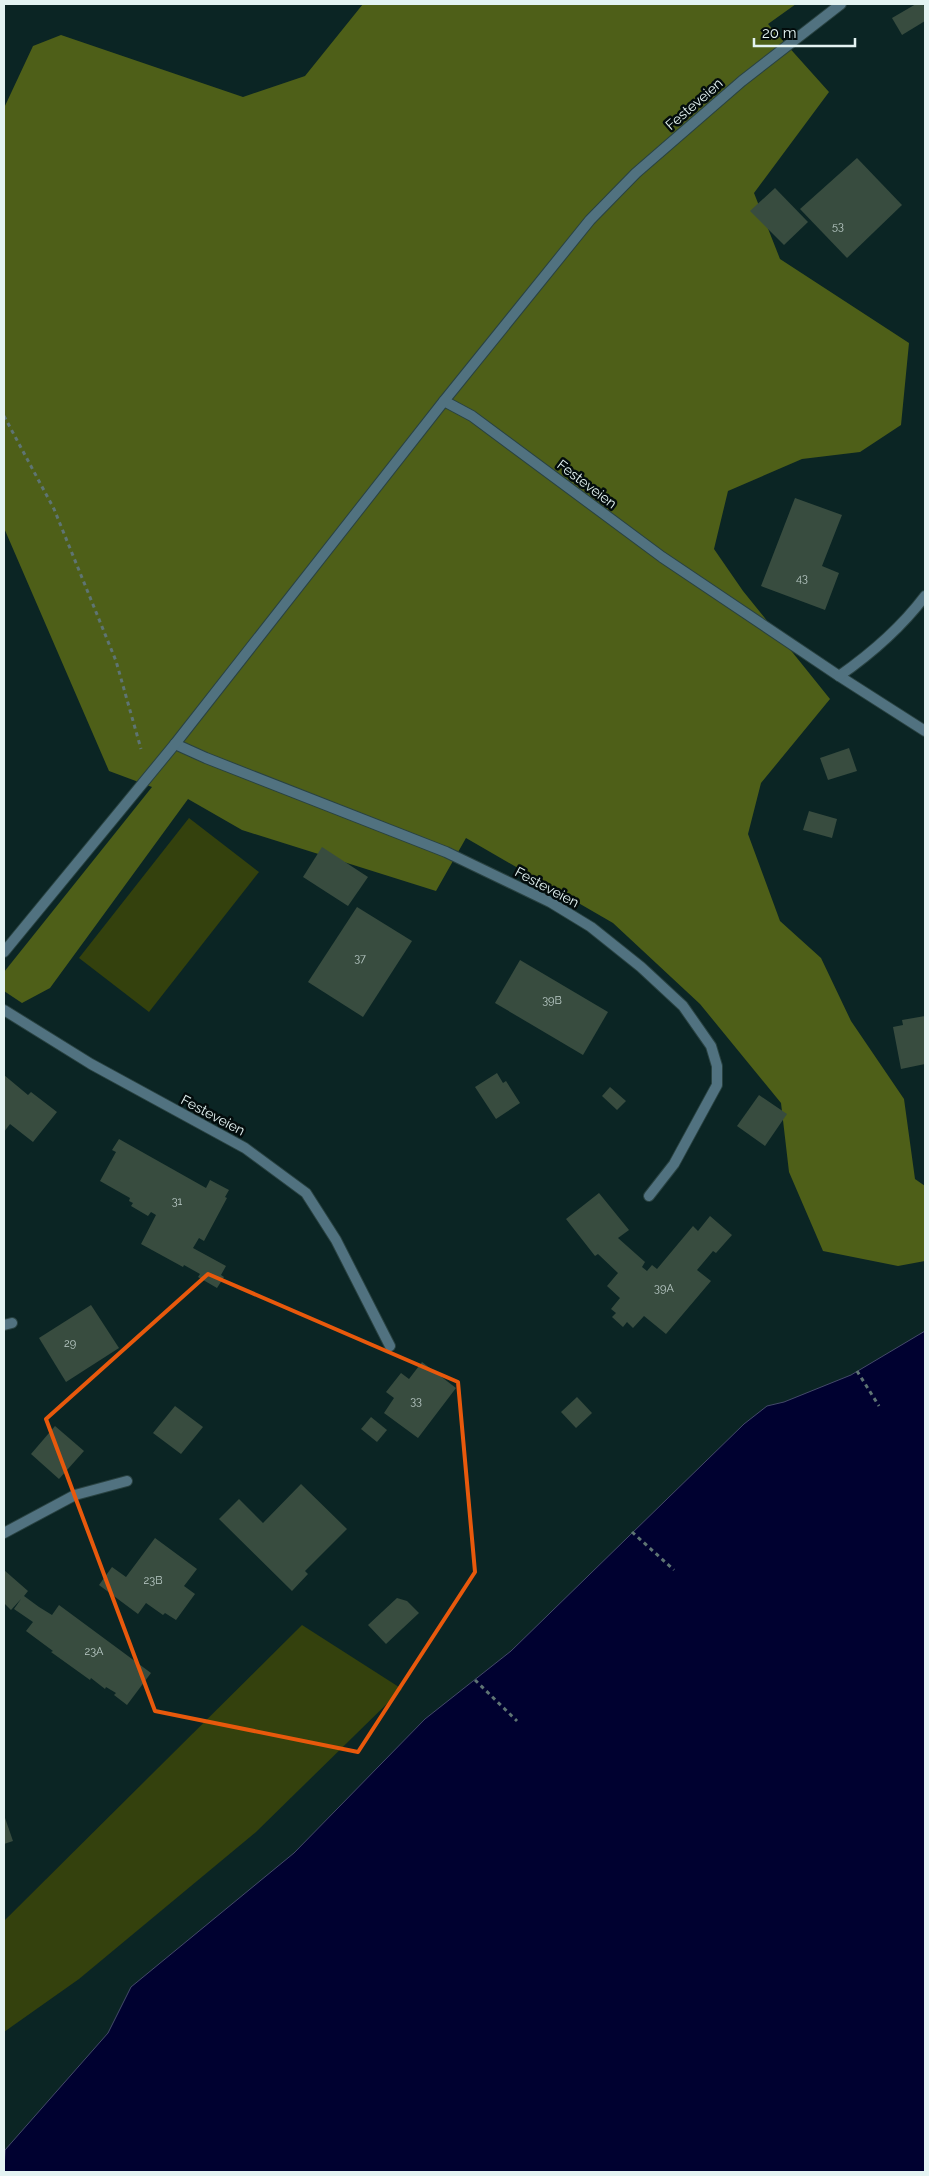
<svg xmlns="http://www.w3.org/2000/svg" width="929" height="2176" font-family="Raleway,sans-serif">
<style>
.green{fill:#34410d}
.forest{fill:#4e5f18}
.water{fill:#000130;stroke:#444a6a}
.building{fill:#384c3f}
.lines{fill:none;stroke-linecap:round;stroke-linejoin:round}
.lane-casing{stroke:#294241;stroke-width:12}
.street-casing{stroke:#294241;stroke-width:12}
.path{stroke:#5e7473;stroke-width:3;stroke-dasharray:4 4;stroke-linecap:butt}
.lane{stroke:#517280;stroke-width:10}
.street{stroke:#517280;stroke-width:10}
.marked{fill:none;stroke:#e8590c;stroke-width:4;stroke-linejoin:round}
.labels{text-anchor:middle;stroke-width:5;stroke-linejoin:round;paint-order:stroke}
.number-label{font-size:11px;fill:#b9c9c5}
.street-label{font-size:14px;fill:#e4f3f2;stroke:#030c0c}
</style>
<rect width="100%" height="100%" fill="#0b2524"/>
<g class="green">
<path d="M189,818L259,872L149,1012L79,958Z"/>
<path d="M302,1625L402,1689L256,1832L79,1979L4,2032V1921Z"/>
</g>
<path class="forest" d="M363,4H796L768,24L829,92L754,193L780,259L909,343L901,425L860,452L802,459L728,491L714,549L743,591L830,699L761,783L748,834L780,921L821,958L851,1021L904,1099L915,1179L925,1186V1261L898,1266L823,1251L789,1172L781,1103L700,1004L613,923L466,838L436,891L242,830L188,799L50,988L22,1003L4,991V972L152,787L109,771L4,528V108L33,46L61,35L243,97L305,76Z"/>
<path class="water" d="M925,1331V2172H4L5,2150L108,2033L131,1987L294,1853L425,1719L511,1651L744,1424L767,1406L784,1402L851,1375Z"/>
<g class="building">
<path d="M916,4H923L925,8V21L902,35L892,18Z"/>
<path d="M857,158L902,205L847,258L800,209Z"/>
<path d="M775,188L808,222L784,245L750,211Z"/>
<path d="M795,498L842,515L822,566L839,573L825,610L761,586Z"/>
<path d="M849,748L857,771L828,780L820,758Z"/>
<path d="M809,811L837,819L832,838L803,830Z"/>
<path d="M322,847L368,877L348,906L303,877Z"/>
<path d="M357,907L412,941L363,1017L308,982Z"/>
<path d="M520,960L608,1012L583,1055L495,1003Z"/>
<path d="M925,1016V1064L901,1069L893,1027L903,1025L902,1020Z"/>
<path d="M497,1073L503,1083L506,1081L520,1103L496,1119L475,1087Z"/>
<path d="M4,1075L28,1095L31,1092L57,1112L33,1142L10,1124L4,1132Z"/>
<path d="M610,1087L626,1101L617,1110L602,1096Z"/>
<path d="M759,1095L787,1114L765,1146L737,1126Z"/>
<path d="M119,1139L206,1188L210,1180L229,1190L225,1197L227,1198L204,1241L199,1238L193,1248L226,1266L221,1275L224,1277L217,1288L198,1277L200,1274L184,1265L183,1267L141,1244L156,1215L151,1212L148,1216L131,1206L133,1203L129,1201L130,1198L100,1181L116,1152L112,1150Z"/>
<path d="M599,1193L629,1230L618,1238L645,1262L642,1267L647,1271L652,1265L657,1269L693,1226L698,1231L710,1216L732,1235L716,1253L713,1251L697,1270L711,1281L666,1334L644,1316L633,1328L627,1322L623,1327L612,1317L616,1313L611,1309L620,1298L607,1286L618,1273L598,1254L595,1256L566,1219Z"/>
<path d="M91,1305L119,1348L66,1382L39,1338Z"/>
<path d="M422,1362L456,1388L418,1438L384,1413L394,1398L386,1392L401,1373L409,1379Z"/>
<path d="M577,1397L592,1413L576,1428L561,1412Z"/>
<path d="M175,1406L203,1427L181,1454L153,1433Z"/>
<path d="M371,1417L387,1430L377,1442L361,1429Z"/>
<path d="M55,1426L84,1451L59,1479L31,1454Z"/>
<path d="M301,1484L347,1529L305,1571L308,1574L292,1591L219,1519L239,1499L263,1523Z"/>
<path d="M155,1538L197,1569L184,1586L195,1594L176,1620L165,1613L163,1615L146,1603L138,1614L99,1585L112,1567L126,1577Z"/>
<path d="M4,1570L28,1591L24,1596L39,1607L52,1615L59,1605L151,1673L127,1705L114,1695L116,1693L106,1687L105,1689L91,1678L90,1680L51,1652L53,1651L26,1631L33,1622L14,1609L21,1599L11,1610L4,1603Z"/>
<path d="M397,1598L407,1601L419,1613L386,1644L368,1625Z"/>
<path d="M4,1815L13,1841L4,1844Z"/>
</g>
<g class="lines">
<g class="lane-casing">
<path id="lane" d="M839,676L925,731"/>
</g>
<g class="street-casing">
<g id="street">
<path d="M444,401L472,416L662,557L839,676C872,653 900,629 925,596"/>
<path d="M175,744L206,758L446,852L550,902L591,927L641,967L683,1006L711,1046L717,1066V1085L674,1164L649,1196"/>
<path d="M4,952L175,744L444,401L590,220L636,173L742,81L841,4"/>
<path d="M4,1010L91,1064L245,1148L306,1193L336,1240L390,1346"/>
<path d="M4,1325L12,1323"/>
<path d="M4,1533L75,1495L127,1481"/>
</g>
</g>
<g class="path">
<path d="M4,416L54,509L116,661L141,749"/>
<path d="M857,1371L879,1406"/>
<path d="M632,1532L674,1570"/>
<path d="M475,1680L517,1721"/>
</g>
<use href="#lane" class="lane"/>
<use href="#street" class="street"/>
</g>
<path class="marked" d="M208,1274L458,1382L475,1572L358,1752L155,1711L46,1419Z"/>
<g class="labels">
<g class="number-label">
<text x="838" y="230">53</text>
<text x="802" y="582">43</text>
<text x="360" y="962">37</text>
<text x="552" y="1004">39B</text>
<text x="177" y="1205">31</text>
<text x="664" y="1292">39A</text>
<text x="70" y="1347">29</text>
<text x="416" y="1405">33</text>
<text x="153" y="1584">23B</text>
<text x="94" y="1655">23A</text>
</g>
<g class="street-label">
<text transform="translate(694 104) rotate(-41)" y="5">Festeveien</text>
<text transform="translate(587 484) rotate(37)" y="5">Festeveien</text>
<text transform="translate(547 887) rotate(28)" y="5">Festeveien</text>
<text transform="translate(213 1115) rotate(28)" y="5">Festeveien</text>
</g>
</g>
<rect width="929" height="2176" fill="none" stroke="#e4f3f2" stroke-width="10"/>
<path d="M754 38v8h101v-8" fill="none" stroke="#e4f3f2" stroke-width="2.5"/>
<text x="762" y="38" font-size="15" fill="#e4f3f2" stroke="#030c0c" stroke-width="4" paint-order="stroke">20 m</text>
</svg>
